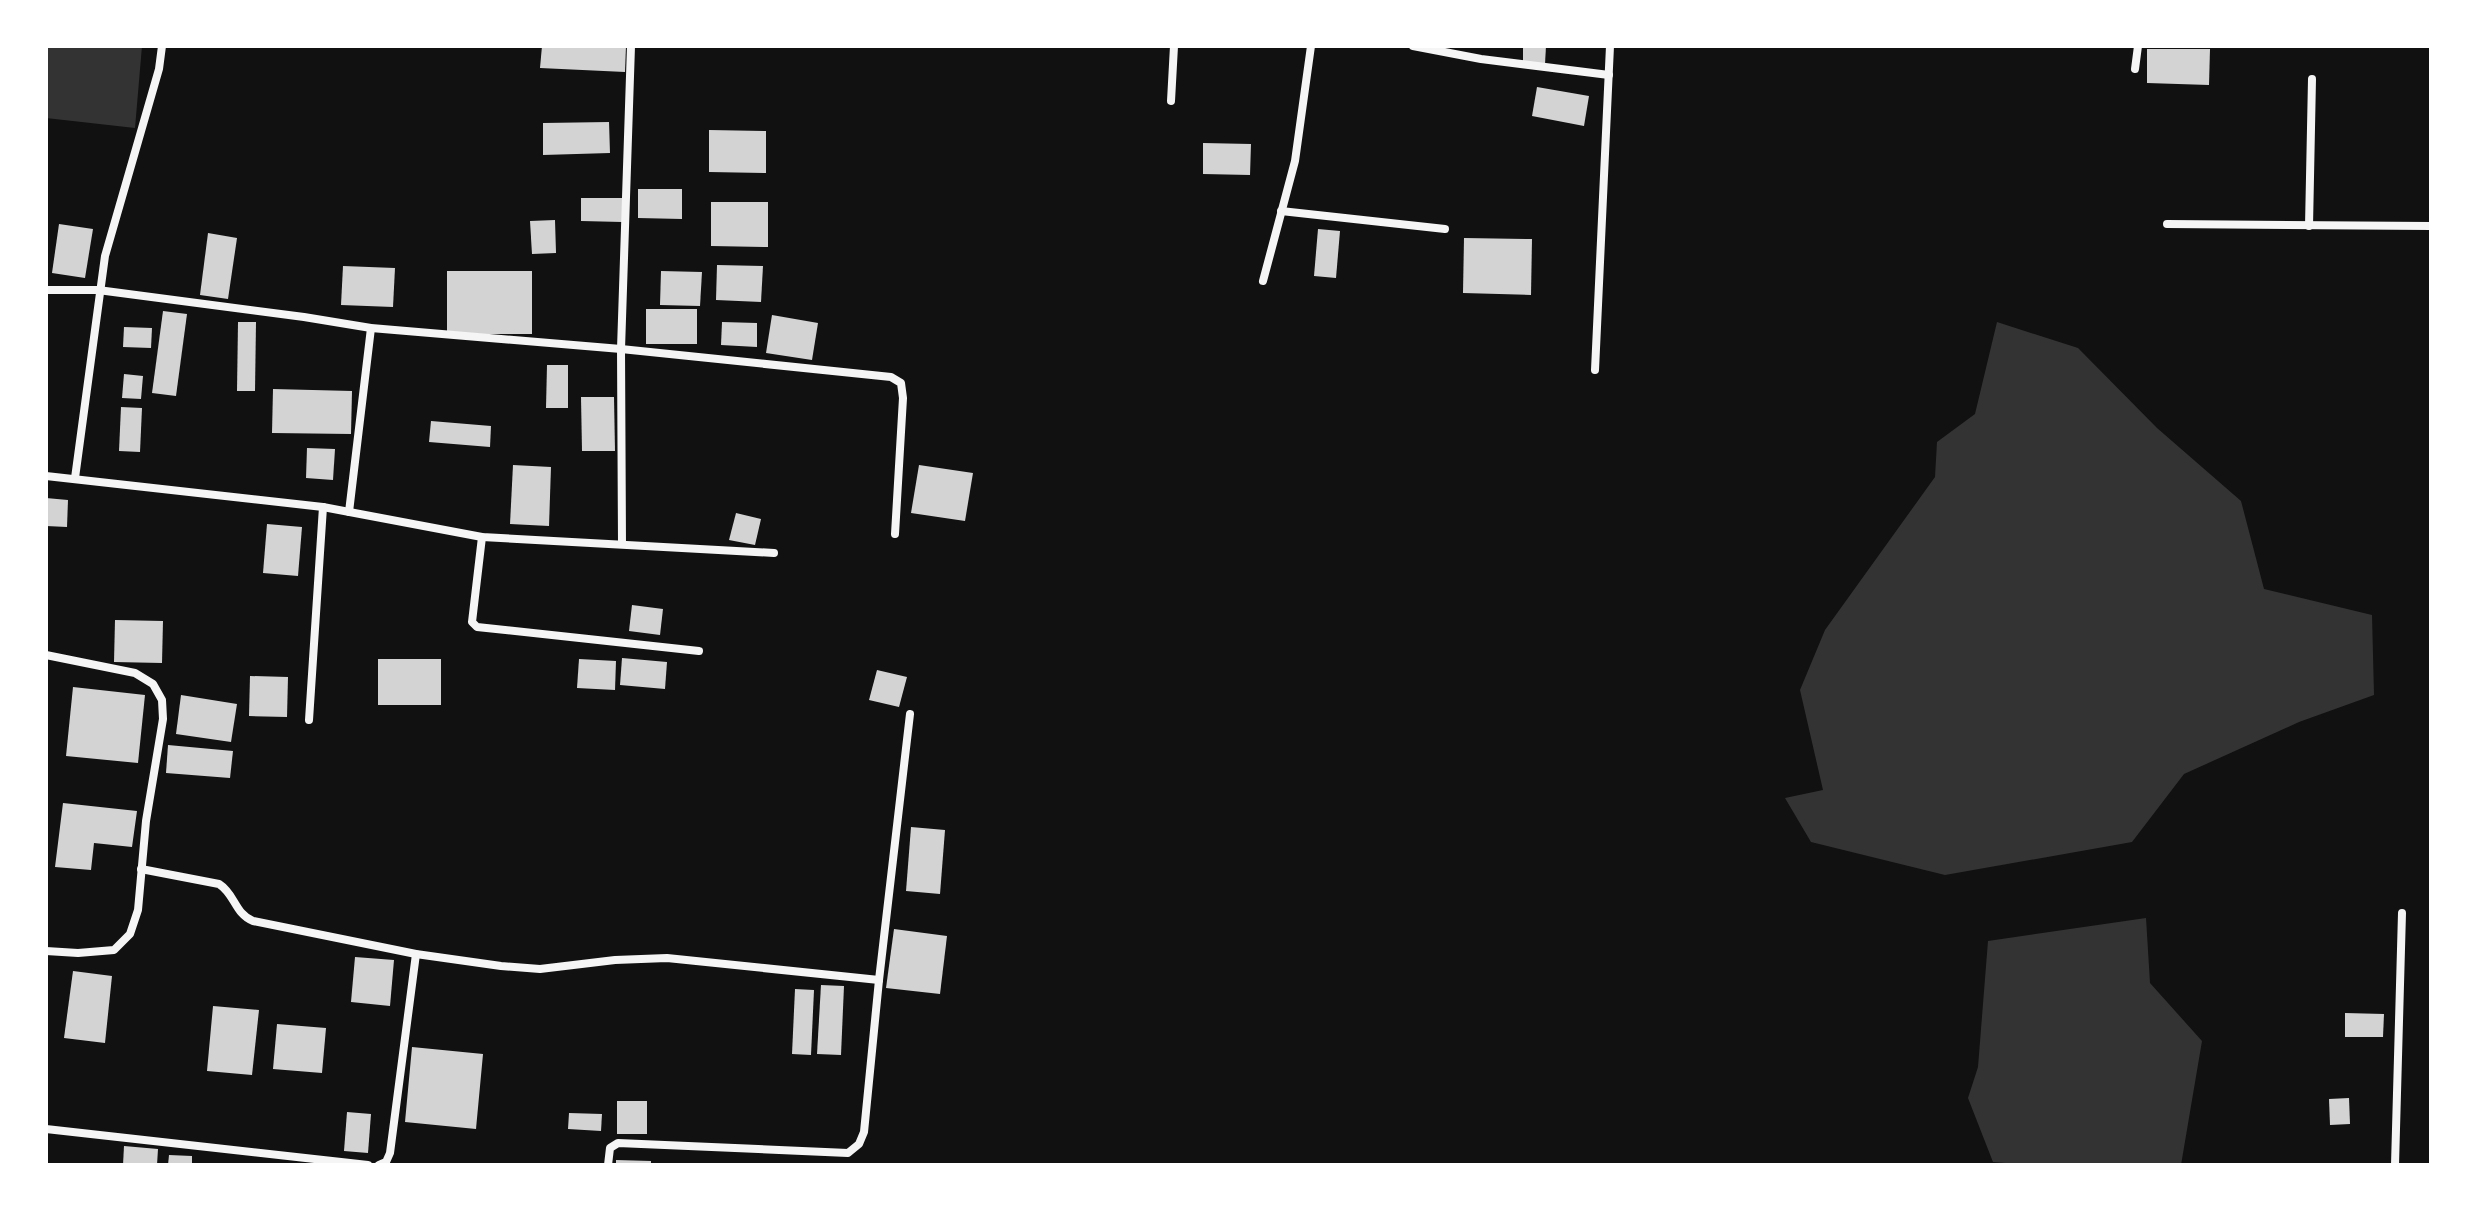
<svg xmlns="http://www.w3.org/2000/svg" width="2477" height="1211" font-family="'Roboto Condensed',sans-serif">
<style>
.water{fill:#333}
.building{fill:#d3d3d3}
.lines{fill:none;stroke-linecap:round;stroke-linejoin:round}
.minor{stroke:#f5f5f5;stroke-width:8}
</style>
<rect width="100%" height="100%" fill="#111"/>
<g class="water">
<path d="M46,46H142L135,128L46,118Z"/>
<path d="M1997,322L2078,348L2157,428L2241,501L2264,589L2372,615L2374,695L2299,722L2184,774L2132,842L1945,875L1811,842L1785,798L1823,790L1800,690L1825,630L1935,477L1937,442L1975,414Z"/>
<path d="M2146,918L2150,983L2202,1041L2181,1165H2030L1993,1162L1968,1098L1978,1067L1988,941Z"/>
</g>
<g class="building">
<path d="M542,46H626L625,72L540,68Z"/>
<path d="M1523,46H1546L1545,64L1523,63Z"/>
<path d="M2147,49H2210L2209,85L2147,83Z"/>
<path d="M1537,87L1589,96L1584,126L1532,116Z"/>
<path d="M609,122L610,153L543,155V123Z"/>
<path d="M709,130L766,131V173L709,172Z"/>
<path d="M1203,143L1251,144L1250,175L1203,174Z"/>
<path d="M638,189H682V219L638,218Z"/>
<path d="M581,198H622V222L581,221Z"/>
<path d="M711,202H768V247L711,246Z"/>
<path d="M555,220L556,253L532,254L530,221Z"/>
<path d="M59,224L93,229L85,278L52,273Z"/>
<path d="M1318,229L1340,231L1336,278L1314,276Z"/>
<path d="M208,233L237,238L228,299L200,295Z"/>
<path d="M1464,238L1532,239L1531,295L1463,293Z"/>
<path d="M717,265L763,266L761,302L716,300Z"/>
<path d="M343,266L395,268L393,307L341,305Z"/>
<rect x="447" y="271" width="85" height="63"/>
<path d="M661,271L702,272L700,306L660,305Z"/>
<rect x="646" y="309" width="51" height="35"/>
<path d="M163,311L187,314L176,396L152,393Z"/>
<path d="M772,315L818,323L812,360L766,353Z"/>
<path d="M238,322H256L255,391H237Z"/>
<path d="M722,322L757,323V347L721,345Z"/>
<path d="M124,327L152,328L151,348L123,347Z"/>
<path d="M547,365H568V408H546Z"/>
<path d="M124,374L143,376L141,399L122,398Z"/>
<path d="M273,389L352,391L351,434L272,433Z"/>
<path d="M581,397H614L615,451H582Z"/>
<path d="M121,407L142,408L140,452L119,451Z"/>
<path d="M431,421L491,426L490,447L429,442Z"/>
<path d="M307,448L335,449L333,480L306,478Z"/>
<path d="M513,465L551,467L549,526L510,524Z"/>
<path d="M919,465L973,473L965,521L911,513Z"/>
<path d="M46,498L68,500L67,527L46,526Z"/>
<path d="M736,513L761,519L755,545L729,540Z"/>
<path d="M267,524L302,527L298,576L263,573Z"/>
<path d="M632,605L663,609L660,635L629,631Z"/>
<path d="M115,620L163,621L162,663L114,662Z"/>
<path d="M622,658L667,662L665,689L620,685Z"/>
<rect x="378" y="659" width="63" height="46"/>
<path d="M579,659L616,661L615,690L577,688Z"/>
<path d="M877,670L907,677L899,707L869,700Z"/>
<path d="M250,676L288,677L287,717L249,716Z"/>
<path d="M73,687L145,695L138,763L66,756Z"/>
<path d="M181,695L237,704L231,742L176,734Z"/>
<path d="M168,745L233,751L230,778L166,773Z"/>
<path d="M63,803L137,811L132,847L94,843L91,870L55,867Z"/>
<path d="M911,827L945,830L940,894L906,891Z"/>
<path d="M894,929L947,936L940,994L886,988Z"/>
<path d="M355,957L394,960L390,1006L351,1002Z"/>
<path d="M73,971L112,976L105,1043L64,1038Z"/>
<path d="M821,985L844,986L841,1055L817,1054Z"/>
<path d="M795,989L814,990L811,1055L792,1054Z"/>
<path d="M213,1006L259,1010L252,1075L207,1071Z"/>
<path d="M2345,1013L2384,1014L2383,1037H2345Z"/>
<path d="M277,1024L326,1028L322,1073L273,1069Z"/>
<path d="M412,1047L483,1054L476,1129L405,1122Z"/>
<path d="M2349,1098L2350,1124L2330,1125L2329,1099Z"/>
<rect x="617" y="1101" width="30" height="33"/>
<path d="M347,1112L371,1114L368,1153L344,1151Z"/>
<path d="M569,1113L602,1114L601,1131L568,1129Z"/>
<path d="M124,1146L158,1149L157,1165H123Z"/>
<path d="M169,1155L192,1156V1165H168Z"/>
<path d="M616,1160L651,1161V1165H616Z"/>
</g>
<g class="lines">
<g class="minor">
<path d="M1413,46L1481,59L1609,75"/>
<path d="M2135,69L2138,46"/>
<path d="M1171,101L1174,46"/>
<path d="M1281,211L1445,229"/>
<path d="M2167,224L2431,226"/>
<path d="M2309,226L2312,79"/>
<path d="M1263,281L1295,161L1311,46"/>
<path d="M46,290H98L304,317L371,328L621,349L891,377L901,383L903,398L895,534"/>
<path d="M1595,370L1610,46"/>
<path d="M46,476L323,507L482,537L774,553"/>
<path d="M75,478L105,256L159,69L162,46"/>
<path d="M349,512L371,328"/>
<path d="M482,537L472,622L477,627L699,651"/>
<path d="M622,544L621,349L631,46"/>
<path d="M46,655L135,673L153,684L162,700L163,719L146,821L138,910L130,934L114,950L78,953L46,951"/>
<path d="M309,720L323,507"/>
<path d="M141,869L219,884C235,894 235,914 253,921L416,954L501,966L540,969L615,960L667,958L879,980"/>
<path d="M46,1129L368,1165"/>
<path d="M379,1165L386,1162L390,1153L416,954"/>
<path d="M608,1165L610,1148L618,1143L848,1153L859,1144L864,1132L879,980L910,714"/>
<path d="M2395,1165L2402,913"/>
</g>
</g>
<rect width="2477" height="1211" fill="none" stroke="#ffffff" stroke-width="96"/>
</svg>
